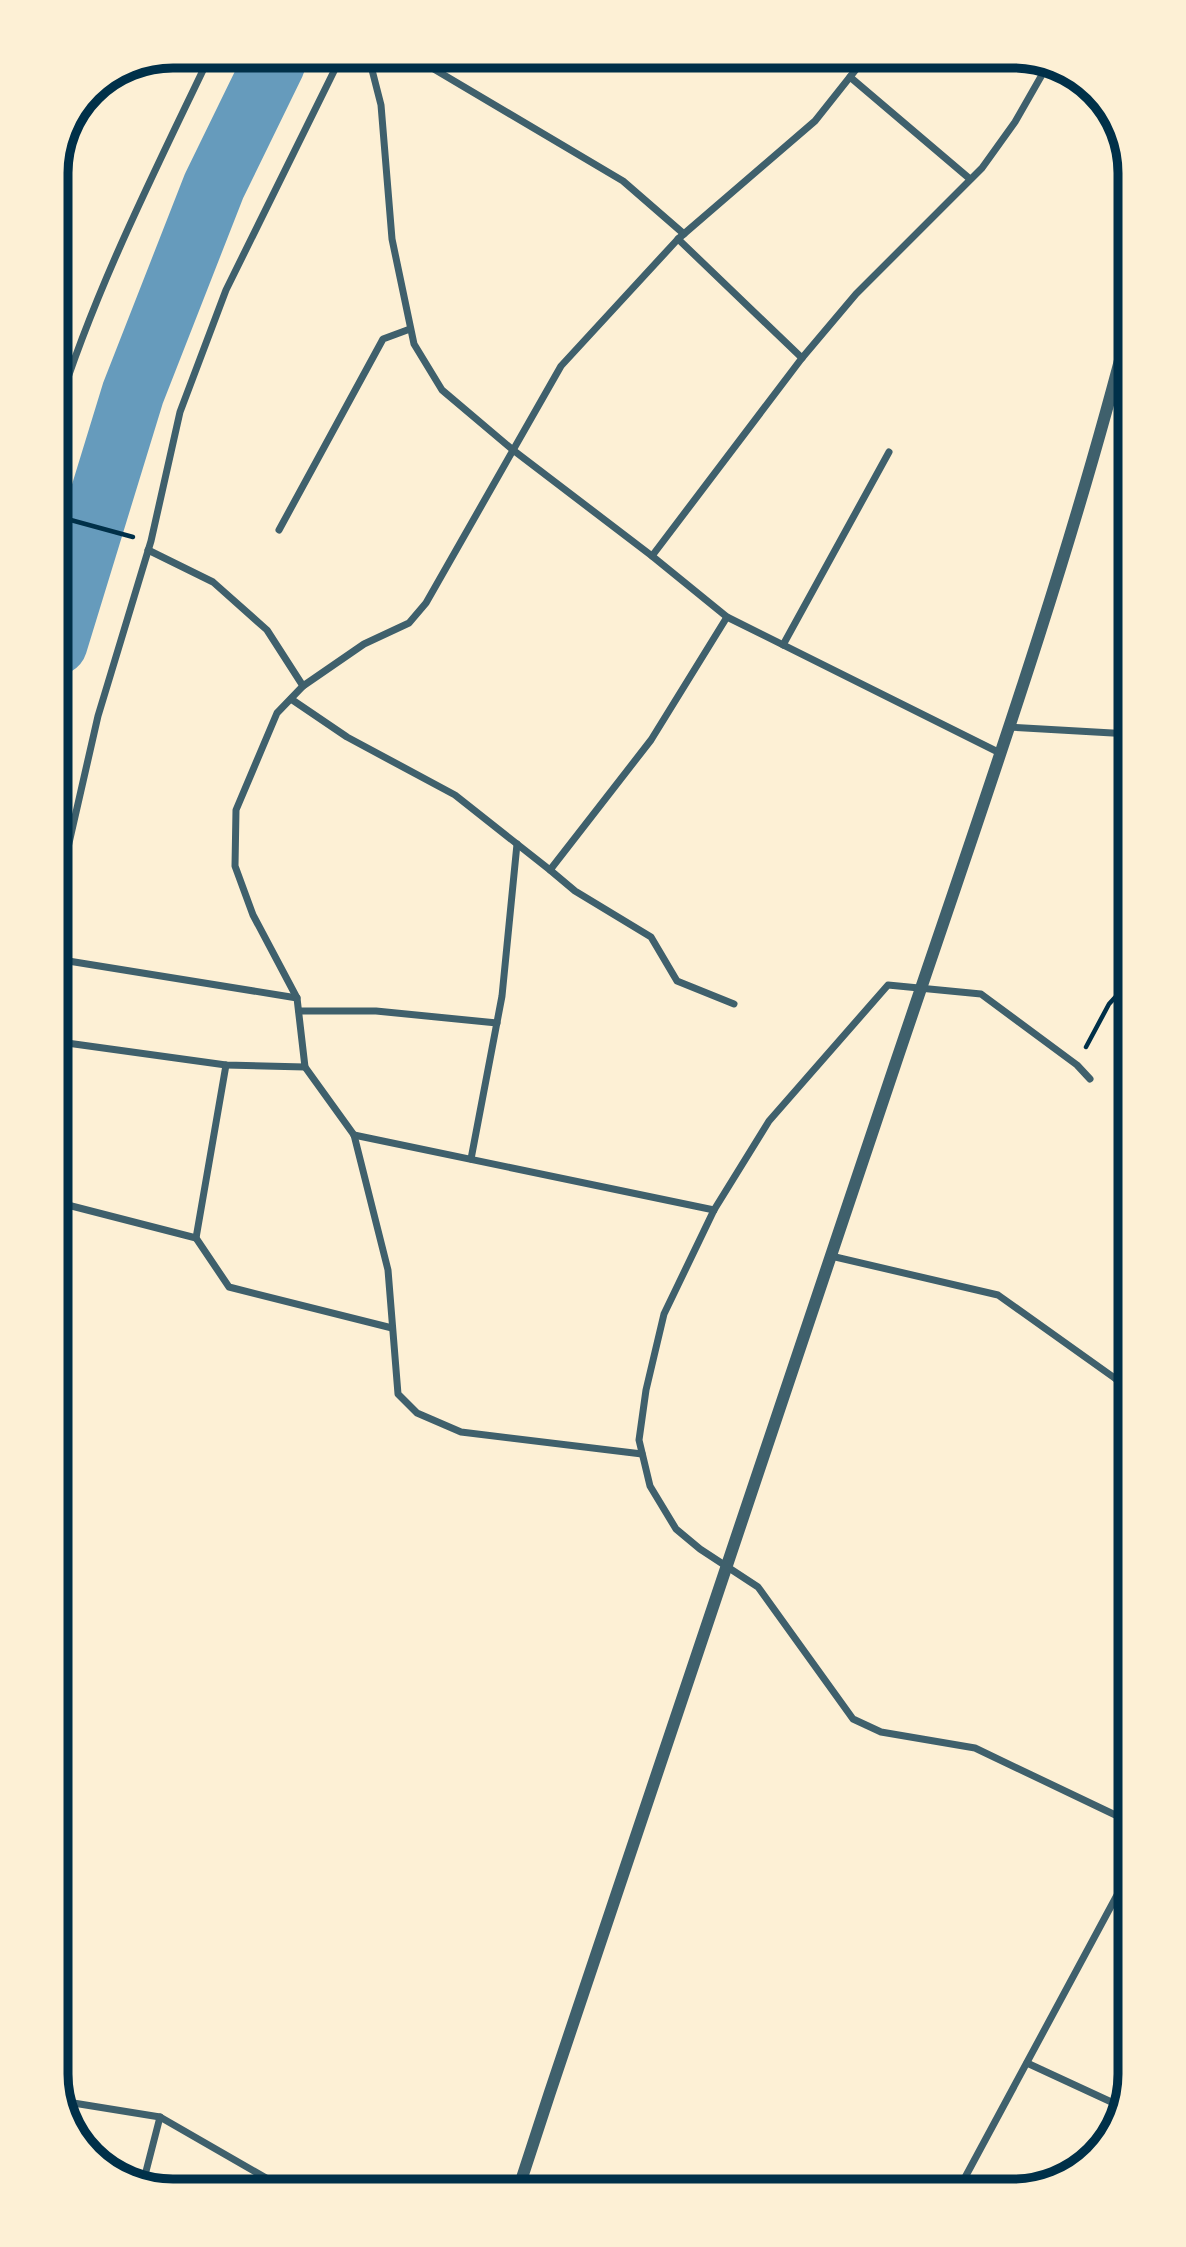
<svg xmlns="http://www.w3.org/2000/svg" width="1186" height="2247" font-family="'PT Sans',sans-serif">
<style>
.lines{fill:none;stroke-linecap:round;stroke-linejoin:round}
.river{stroke:#669bbc;stroke-width:63}
.path{stroke:#003049;stroke-width:4.5}
.minor{stroke:#3f606c;stroke-width:7}
.tertiary{stroke:#3f606c;stroke-width:12}
.rim{fill:none;stroke:#003049;stroke-width:9}
</style>
<rect width="100%" height="100%" fill="#fdf0d5"/>
<g class="lines">
<path class="river" d="M56,644L133,393L214,186L274,63"/>
<g class="path">
<path d="M56,516L133,537"/>
<path d="M1086,1047L1109,1004L1130,981"/>
</g>
<g class="minor">
<path d="M370,62L381,105L392,239L414,344L442,390L513,450L652,556L727,617L1000,753"/>
<path d="M422,62L623,181L684,234"/>
<path d="M850,77L970,179"/>
<path d="M678,239L802,358"/>
<path d="M56,414C94,292 151,179 206,64"/>
<path d="M279,530L383,339L410,329"/>
<path d="M148,550L213,582L267,630L303,686"/>
<path d="M652,556L802,358L856,294L982,168L1015,122L1047,66"/>
<path d="M727,617L651,740L550,870L575,891L651,937L677,981L734,1004"/>
<path d="M783,645L889,452"/>
<path d="M291,699L347,737L455,795L550,870"/>
<path d="M1008,727L1130,734"/>
<path d="M56,900L98,716L151,541L180,412L226,290L338,63"/>
<path d="M56,959L297,998"/>
<path d="M299,1011H376L497,1023"/>
<path d="M67,1043L226,1065L305,1067"/>
<path d="M226,1065L196,1238L229,1287L392,1328"/>
<path d="M1090,1079L1077,1065L981,994L888,985L769,1121L714,1210L664,1314L646,1390L639,1440L650,1486L676,1529L700,1549L758,1587L853,1719L881,1732L975,1748L1130,1822"/>
<path d="M354,1135L714,1210"/>
<path d="M471,1159L502,996L517,844"/>
<path d="M56,1202L196,1238"/>
<path d="M831,1256L998,1295L1130,1389"/>
<path d="M1116,1379L1130,1355"/>
<path d="M642,1454L461,1432L417,1413L398,1394L388,1270L354,1135L305,1067L297,998L253,915L235,866L236,810L277,713L303,686L364,644L409,623L426,603L561,366L678,239L815,121L865,58"/>
<path d="M1027,2063L1120,2106"/>
<path d="M61,2101L160,2117L287,2190"/>
<path d="M143,2183L160,2117"/>
<path d="M962,2183L1130,1871"/>
</g>
<path class="tertiary" d="M519,2187C641,1812 769,1439 895,1065C978,819 1066,573 1130,322"/>
</g>
<path d="M0 0H1186V2247H0ZM173 68H1013A105 105 0 0 1 1118 173V2074A105 105 0 0 1 1013 2179H173A105 105 0 0 1 68 2074V173A105 105 0 0 1 173 68Z" fill="#fdf0d5" fill-rule="evenodd"/>
<path class="rim" d="M173 68H1013A105 105 0 0 1 1118 173V2074A105 105 0 0 1 1013 2179H173A105 105 0 0 1 68 2074V173A105 105 0 0 1 173 68Z"/>
</svg>
